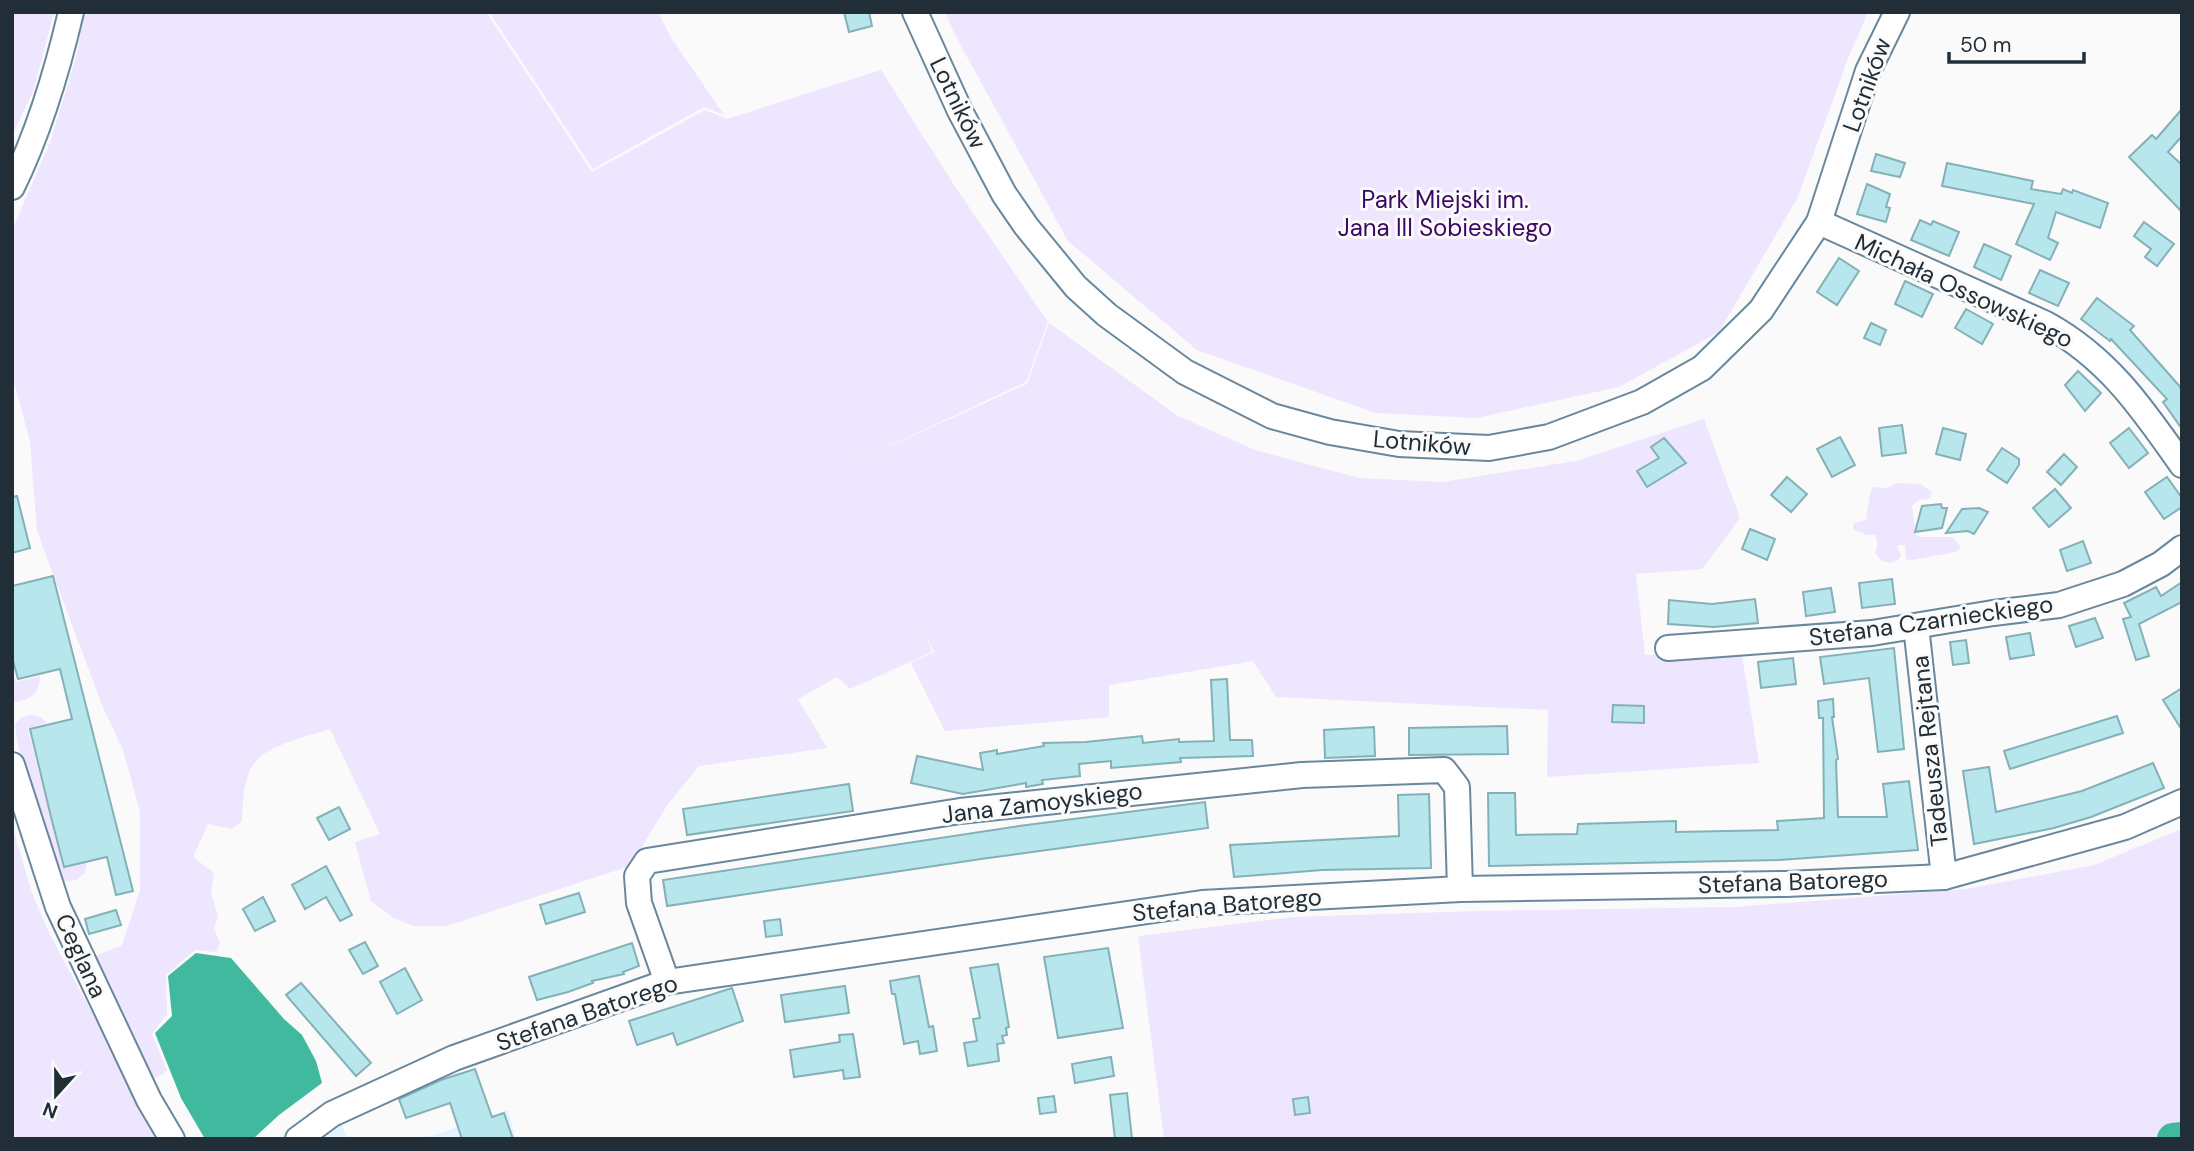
<svg xmlns="http://www.w3.org/2000/svg" width="2194" height="1151" font-family="'DM Sans',sans-serif">
<style>
.built{fill:#e2f2fe}
.green{fill:#eee5fe}
.water{fill:#41b99f}
.lines{fill:none;stroke-linecap:round;stroke-linejoin:round}
.river{stroke:#41b99f;stroke-width:32}
.building{fill:#b7e6ed;stroke:#84b1b7;stroke-width:2}
.minor-casing{stroke:#69889e;stroke-width:28}
.minor{stroke:#fff;stroke-width:24}
.labels{text-anchor:middle;stroke-width:6;stroke-linejoin:round;paint-order:stroke}
.street-label{font-size:24px;fill:#212e37;stroke:#fafafa}
.park-label{font-size:24px;fill:#3a0763;stroke:#fafafa}
</style>
<rect width="100%" height="100%" fill="#fafafa"/>
<g class="built">
<path d="M508,1110L516,1139H422Z"/>
<path d="M340,1119L347,1139H314Z"/>
</g>
<g class="green">
<path d="M12,12H54L34,89L12,136Z"/>
<path d="M84,12H486L592,172L705,110L727,119L881,70L956,188L1048,322L1026,382L846,466L1027,384L1049,323L1178,416L1255,450L1359,478L1442,482L1576,461L1704,419L1740,518L1702,569L1636,574L1645,655H1742L1759,763L1547,777L1548,710L1276,697L1253,661L1109,685V717L945,731L911,663L934,652L925,634L932,652L850,689L837,677L798,699L827,748L699,766L668,804L630,866L447,926H413L394,918L371,901L355,842L380,834L330,729C309,736 268,745 255,762C243,778 243,802 242,821L231,829L208,824L193,857L214,873L211,892L218,917L214,928L220,943L216,952L195,950L166,975L167,1014L152,1034L167,1071L148,1083L93,957L122,945L140,890V812L123,750L102,705L37,531L30,441L12,376V230L51,140L77,54Z"/>
<path d="M489,12H658L672,39L724,115L704,107L593,169Z"/>
<path d="M945,12H1868L1847,61L1798,197L1719,332L1619,387L1476,418L1376,413L1197,350L1068,241L954,33Z"/>
<path d="M1897,483L1920,484L1932,492L1929,499L1919,500L1912,506L1916,535L1920,537H1952L1961,547L1956,552L1911,560L1906,559L1905,545H1899L1897,547L1901,555L1898,560L1891,563L1882,561L1875,553L1878,544L1875,535H1867L1853,529L1854,523L1866,520L1870,493L1874,487L1887,488Z"/>
<path d="M12,667L16,682L40,676C40,695 29,700 12,703Z"/>
<path d="M31,715L41,717L47,723L28,729L63,868L87,862L85,873L76,880L60,882L44,844L19,750L15,725L22,717Z"/>
<path d="M12,826L32,893L50,935L160,1139H15L12,1134Z"/>
<path d="M2182,829V1139H1164L1138,936L1293,917L1476,911L1736,907L1966,889L2094,865Z"/>
</g>
<path class="water" d="M196,953L231,958L284,1019L302,1035L316,1061L322,1083L279,1115L253,1139H205L181,1098L155,1033L172,1016L168,976Z"/>
<g class="lines">
<path class="river" d="M2173,1139L2182,1138"/>
</g>
<g class="building">
<path d="M844,12H869L872,26L849,32Z"/>
<path d="M2182,109V136L2168,152L2182,165V212L2129,157L2152,135L2156,139Z"/>
<path d="M1876,154L1905,163L1900,177L1871,171Z"/>
<path d="M1947,163L2033,181L2031,189L2061,194L2063,189L2072,193L2073,190L2108,203L2100,228L2056,212L2048,238L2058,243L2050,260L2016,244L2034,204L1942,186Z"/>
<path d="M1867,184L1890,194L1886,207L1890,208L1886,222L1857,214Z"/>
<path d="M1920,220L1931,225L1933,221L1959,232L1949,256L1911,240Z"/>
<path d="M2144,222L2174,244L2157,266L2145,257L2151,249L2134,236Z"/>
<path d="M1984,244L2011,256L2001,280L1974,267Z"/>
<path d="M1839,258L1859,271L1837,305L1817,292Z"/>
<path d="M2040,270L2069,283L2058,306L2029,293Z"/>
<path d="M1905,281L1933,294L1922,317L1895,304Z"/>
<path d="M2097,298L2134,326L2130,330L2182,389V429L2163,402L2167,399L2111,339L2110,341L2081,319Z"/>
<path d="M1966,309L1993,324L1982,344L1955,328Z"/>
<path d="M1871,323L1886,330L1880,345L1864,338Z"/>
<path d="M2078,371L2101,393L2085,411L2065,385Z"/>
<path d="M1902,425L1906,453L1882,456L1879,428Z"/>
<path d="M1943,428L1966,434L1960,460L1936,454Z"/>
<path d="M2129,428L2148,453L2129,468L2110,443Z"/>
<path d="M1840,437L1855,465L1832,477L1817,449Z"/>
<path d="M1664,438L1686,463L1647,487L1637,471L1659,458L1651,447Z"/>
<path d="M2002,448L2019,459V465L2007,483L1987,470Z"/>
<path d="M2064,454L2077,467L2061,485L2047,472Z"/>
<path d="M1787,477L1807,494L1791,512L1771,495Z"/>
<path d="M2167,477L2182,498V507L2164,519L2145,492Z"/>
<path d="M2055,489L2071,508L2049,527L2033,508Z"/>
<path d="M17,496L30,548L12,553V497Z"/>
<path d="M1941,504L1942,508H1947L1942,528L1915,532L1922,506Z"/>
<path d="M1979,508L1988,512L1974,534L1968,531L1946,533L1962,509Z"/>
<path d="M1750,529L1775,539L1767,560L1742,549Z"/>
<path d="M2083,541L2091,563L2067,571L2060,550Z"/>
<path d="M53,576L133,891L116,895L107,857L64,867L51,817L30,729L72,719L60,669L18,679L12,657V586Z"/>
<path d="M1892,579L1895,604L1862,608L1859,583Z"/>
<path d="M2182,582V602L2139,624L2149,656L2136,660L2123,619L2131,617L2124,603L2156,587L2161,596Z"/>
<path d="M1831,588L1835,612L1806,616L1803,592Z"/>
<path d="M1755,599L1758,623L1714,627L1668,624L1669,600L1712,604Z"/>
<path d="M2095,618L2103,638L2076,647L2069,626Z"/>
<path d="M2030,633L2034,655L2010,659L2006,637Z"/>
<path d="M1966,640L1969,663L1953,665L1950,642Z"/>
<path d="M1894,648L1904,749L1878,752L1869,678L1824,684L1820,657Z"/>
<path d="M1793,658L1796,684L1761,688L1758,662Z"/>
<path d="M1227,679L1230,740H1252L1253,756L1180,758L1181,762L1111,768V761L1079,764L1080,776L1042,780L1043,784L1026,787V783L963,794L911,783L917,756L983,770L980,753L997,750V754L1044,746L1043,743L1086,742L1142,736L1143,743L1179,739V742L1214,741L1211,680Z"/>
<path d="M2182,688V730L2163,700Z"/>
<path d="M1833,699L1834,717H1832L1838,759L1836,760L1838,817H1887L1883,784L1909,781L1918,850L1779,860L1489,866L1488,793H1515L1516,835L1577,834L1578,824L1676,821V832L1778,830L1777,821L1824,818L1823,718H1819L1818,701Z"/>
<path d="M1613,705L1644,706V723L1612,722Z"/>
<path d="M2117,716L2123,733L2010,769L2004,751Z"/>
<path d="M1507,726L1508,754L1409,755V728Z"/>
<path d="M1374,727L1375,756L1325,758L1324,730Z"/>
<path d="M2153,763L2164,788L2091,817L2054,828L1974,844L1963,771L1989,767L1996,812L2082,791Z"/>
<path d="M849,784L853,811L687,835L683,809Z"/>
<path d="M1429,794L1431,868L1322,870L1234,877L1230,845L1399,836L1398,795Z"/>
<path d="M1205,802L1208,828L981,859L667,906L663,880L1019,826Z"/>
<path d="M339,807L350,829L329,840L317,818Z"/>
<path d="M326,866L352,915L340,921L326,897L305,909L292,885Z"/>
<path d="M579,893L585,912L546,924L540,905Z"/>
<path d="M263,897L275,921L255,931L243,909Z"/>
<path d="M116,910L121,925L89,934L85,919Z"/>
<path d="M780,919L782,935L766,937L764,921Z"/>
<path d="M365,942L378,966L363,974L349,950Z"/>
<path d="M632,943L639,966L623,972L624,974L592,981L593,983L568,992L537,1000L529,977Z"/>
<path d="M1108,948L1123,1028L1058,1038L1044,957Z"/>
<path d="M998,964L1009,1027L1006,1028L1007,1035L1002,1036L1004,1043L997,1044L999,1061L968,1066L964,1043L977,1041L973,1019L980,1018L970,968Z"/>
<path d="M405,968L422,1000L397,1014L380,982Z"/>
<path d="M919,976L929,1027L933,1026L937,1051L920,1054L918,1041L904,1044L895,994H892L890,981Z"/>
<path d="M301,983L371,1063L356,1076L286,995Z"/>
<path d="M845,986L849,1013L785,1022L781,995Z"/>
<path d="M732,988L743,1021L677,1045L673,1033L637,1045L629,1021Z"/>
<path d="M853,1034L860,1077L844,1079L843,1070L794,1077L790,1050L840,1042L839,1035Z"/>
<path d="M1111,1057L1114,1076L1075,1083L1072,1064Z"/>
<path d="M475,1069L492,1117L504,1113L513,1139H462L450,1103L406,1118L399,1099L441,1080Z"/>
<path d="M1127,1093L1132,1139H1115L1110,1095Z"/>
<path d="M1054,1096L1056,1112L1040,1114L1038,1098Z"/>
<path d="M1308,1097L1310,1113L1295,1115L1293,1099Z"/>
</g>
<g class="lines">
<g class="minor-casing">
<g id="minor">
<path d="M915,12L960,111L1004,194L1026,226L1076,287L1107,315L1185,372L1272,416L1330,432L1399,444L1489,448L1549,437L1642,402L1702,368L1761,310L1819,222L1868,71L1897,12"/>
<path d="M12,187C39,132 57,72 71,12"/>
<path d="M1819,222L2046,324C2108,358 2142,408 2182,465"/>
<path d="M1916,626L1944,877"/>
<path d="M1668,648L1872,633L1993,613L2059,605L2123,584L2161,564L2182,548"/>
<path d="M12,765L58,907L149,1100L172,1139"/>
<path d="M667,982L639,903L637,876L647,861L960,811L1302,775L1444,770L1457,787L1460,889"/>
<path d="M298,1139L332,1114L454,1058L667,982L1202,903L1460,889L1786,884L1944,877L2125,827L2182,802"/>
</g>
</g>
<use href="#minor" class="minor"/>
</g>
<g class="labels">
<g class="street-label">
<text transform="translate(1867 85) rotate(-70)" y="8">Lotników</text>
<text transform="translate(958 103) rotate(64)" y="8">Lotników</text>
<text transform="translate(1964 291) rotate(25)" y="8">Michała Ossowskiego</text>
<text transform="translate(1422 443) rotate(5)" y="8">Lotników</text>
<text transform="translate(1931 621) rotate(-8)" y="8">Stefana Czarnieckiego</text>
<text transform="translate(1930 751) rotate(-96)" y="8">Tadeusza Rejtana</text>
<text transform="translate(1042 803) rotate(-7)" y="8">Jana Zamoyskiego</text>
<text transform="translate(1793 882) rotate(-2)" y="8">Stefana Batorego</text>
<text transform="translate(1227 905) rotate(-5)" y="8">Stefana Batorego</text>
<text transform="translate(81 956) rotate(65)" y="8">Ceglana</text>
<text transform="translate(587 1013) rotate(-19)" y="8">Stefana Batorego</text>
</g>
<g class="park-label">
<text x="1445" y="208">Park Miejski im.<tspan x="1445" dy="28">Jana III Sobieskiego</tspan></text>
</g>
</g>
<rect width="2194" height="1151" fill="none" stroke="#212e37" stroke-width="28"/>
<g transform="translate(56 1095) rotate(201)" stroke="#fafafa" stroke-width="5" paint-order="stroke">
<path d="M0-5L12 26L0 18L-12 26Z" fill="#212e37"/>
<text y="-10" font-size="19" font-weight="bold" text-anchor="middle" fill="#212e37">N</text>
</g>
<path d="M1949 52v10h135v-10" fill="none" stroke="#212e37" stroke-width="3.5"/>
<text x="1960" y="52" font-size="21" fill="#212e37" stroke="#fafafa" stroke-width="5" paint-order="stroke">50 m</text>
</svg>
